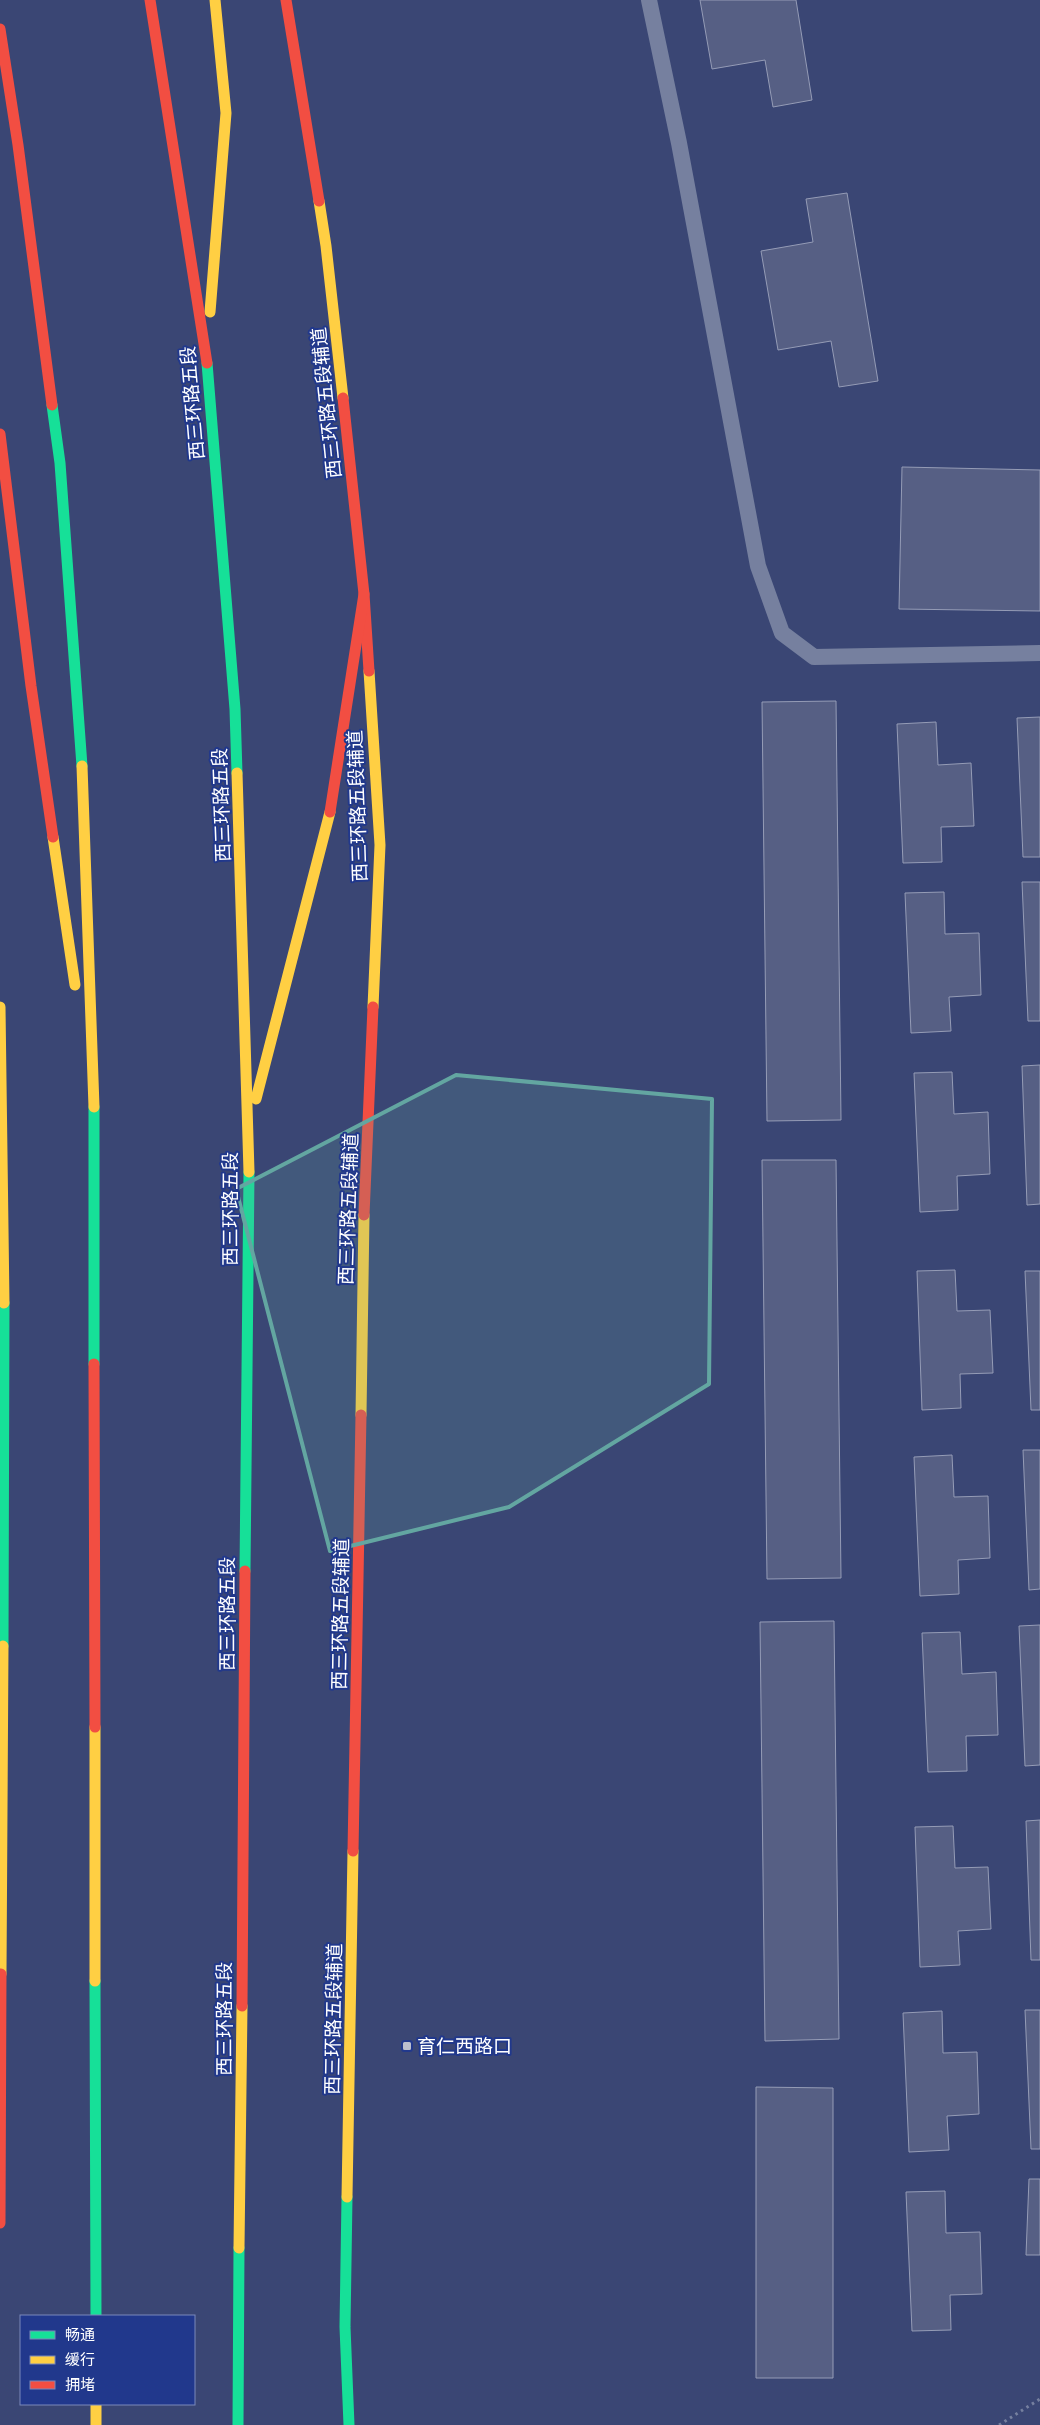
<svg xmlns="http://www.w3.org/2000/svg" width="1040" height="2425" font-family="Commissioner,'Noto Sans SC',sans-serif">
<style>
.building{fill:#565f84;stroke:#959cb6}
.lines{fill:none;stroke-linecap:round;stroke-linejoin:round}
.path{stroke:#76809f;stroke-width:3;stroke-dasharray:2.5 4;stroke-linecap:butt}
.lane{stroke:#76809f;stroke-width:16}
.fast{stroke:#16e098;stroke-width:11}
.slow{stroke:#ffcf43;stroke-width:11}
.jam{stroke:#f24e42;stroke-width:11}
.marked{fill:#63a6a1;fill-opacity:0.2;stroke:#63a6a1;stroke-width:4;stroke-linejoin:round}
.poi-dot{fill:#babece;stroke:#21388c;stroke-width:2}
.labels{text-anchor:middle;stroke-width:4;stroke-linejoin:round;paint-order:stroke}
.street-label{font-size:19px;fill:#fff;stroke:#21388c}
.poi-label{font-size:19px;fill:#fff;stroke:#21388c;text-anchor:start}
</style>
<rect width="100%" height="100%" fill="#3a4674"/>
<g class="building">
<path d="M700,0H796L812,100L773,107L765,60L712,69Z"/>
<path d="M847,193L878,381L839,387L831,341L778,350L761,251L813,242L806,199Z"/>
<path d="M902,467L1040,470V611L899,609Z"/>
<path d="M836,701L841,1120L767,1121L762,702Z"/>
<path d="M1040,717V857H1023L1017,718Z"/>
<path d="M936,722L938,765L971,763L974,826L941,827L942,862L903,863L897,724Z"/>
<path d="M1022,882H1040V1021H1028Z"/>
<path d="M944,892L945,934L979,933L981,995L949,997L951,1031L911,1033L905,893Z"/>
<path d="M1040,1065V1204L1027,1205L1022,1066Z"/>
<path d="M952,1072L954,1114L988,1112L990,1174L957,1176L958,1210L920,1212L914,1073Z"/>
<path d="M762,1160H836L841,1578L767,1579Z"/>
<path d="M955,1270L957,1311L990,1310L993,1373L960,1374L961,1408L922,1410L917,1271Z"/>
<path d="M1025,1271H1040V1410H1031Z"/>
<path d="M1023,1450H1040V1589L1029,1590Z"/>
<path d="M952,1455L954,1497L988,1496L990,1558L958,1560L959,1594L920,1596L914,1457Z"/>
<path d="M834,1621L839,2039L765,2041L760,1622Z"/>
<path d="M1040,1625V1765L1025,1766L1019,1626Z"/>
<path d="M960,1632L962,1674L996,1672L998,1735L966,1736L967,1771L928,1772L922,1633Z"/>
<path d="M1040,1820V1960H1031L1026,1821Z"/>
<path d="M953,1826L955,1868L988,1867L991,1929L958,1931L960,1965L920,1967L915,1827Z"/>
<path d="M1025,2010H1040V2149H1031Z"/>
<path d="M942,2011L943,2053L977,2052L979,2114L947,2116L949,2150L909,2152L903,2013Z"/>
<path d="M756,2087L833,2088V2378H756Z"/>
<path d="M1029,2179H1040V2255H1026Z"/>
<path d="M945,2191L946,2233L980,2232L982,2294L950,2295L951,2330L912,2331L906,2192Z"/>
</g>
<g class="lines">
<path class="path" d="M999,2425L1040,2399"/>
<path class="lane" d="M649,0L679,143L758,566L782,633L814,657L1040,653"/>
<g class="fast">
<path d="M207,363L235,709L237,773"/>
<path d="M52,405L60,463L82,766"/>
<path d="M94,1107V1364"/>
<path d="M245,1571L249,1172"/>
<path d="M3,1646L4,1303"/>
<path d="M95,1981L96,2316"/>
<path d="M347,2197L345,2327L349,2425"/>
<path d="M238,2425L239,2248"/>
</g>
<g class="slow">
<path d="M319,201L326,246L343,398"/>
<path d="M210,312L226,113L215,0"/>
<path d="M369,671L380,845L373,1007"/>
<path d="M82,766L94,1107"/>
<path d="M237,773L249,1172"/>
<path d="M53,837L75,985"/>
<path d="M0,1007L4,1303"/>
<path d="M256,1099L330,812"/>
<path d="M361,1415L364,1215"/>
<path d="M95,1727V1981"/>
<path d="M1,1974L3,1646"/>
<path d="M347,2197L353,1851"/>
<path d="M239,2248L242,2006"/>
<path d="M96,2404V2425"/>
</g>
<g class="jam">
<path d="M150,0L207,363"/>
<path d="M286,0L319,201"/>
<path d="M0,29L18,145L52,405"/>
<path d="M343,398L364,594L369,671"/>
<path d="M0,434L31,686L53,837"/>
<path d="M330,812L364,594"/>
<path d="M364,1215L373,1007"/>
<path d="M94,1364L95,1727"/>
<path d="M353,1851L361,1415"/>
<path d="M242,2006L245,1571"/>
<path d="M0,2223L1,1974"/>
</g>
</g>
<path class="marked" d="M456,1075L712,1099L709,1384L509,1507L330,1551L236,1189Z"/>
<rect class="poi-dot" x="402" y="2041" width="10" height="10" rx="2.5"/>
<g class="labels">
<g class="street-label">
<text transform="translate(192 403) rotate(-95)" y="7">西三环路五段</text>
<text transform="translate(326 403) rotate(-96)" y="7">西三环路五段辅道</text>
<text transform="translate(221 805) rotate(-92)" y="7">西三环路五段</text>
<text transform="translate(357 806) rotate(-92)" y="7">西三环路五段辅道</text>
<text transform="translate(230 1209) rotate(-90)" y="7">西三环路五段</text>
<text transform="translate(348 1209) rotate(-88)" y="7">西三环路五段辅道</text>
<text transform="translate(227 1614) rotate(-90)" y="7">西三环路五段</text>
<text transform="translate(340 1614) rotate(-89)" y="7">西三环路五段辅道</text>
<text transform="translate(224 2019) rotate(-90)" y="7">西三环路五段</text>
<text transform="translate(333 2019) rotate(-89)" y="7">西三环路五段辅道</text>
</g>
<g class="poi-label">
<text x="417" y="2053">育仁西路口</text>
</g>
</g>
<rect x="20" y="2315" width="175" height="90" fill="#21388c" stroke="#7a88ba"/>
<rect x="30" y="2331" width="25" height="8" fill="#16e098" stroke="#7a88ba"/>
<text x="65" y="2340" font-size="15" fill="#ffffff">畅通</text>
<rect x="30" y="2356" width="25" height="8" fill="#ffcf43" stroke="#7a88ba"/>
<text x="65" y="2365" font-size="15" fill="#ffffff">缓行</text>
<rect x="30" y="2381" width="25" height="8" fill="#f24e42" stroke="#7a88ba"/>
<text x="65" y="2390" font-size="15" fill="#ffffff">拥堵</text>
</svg>
